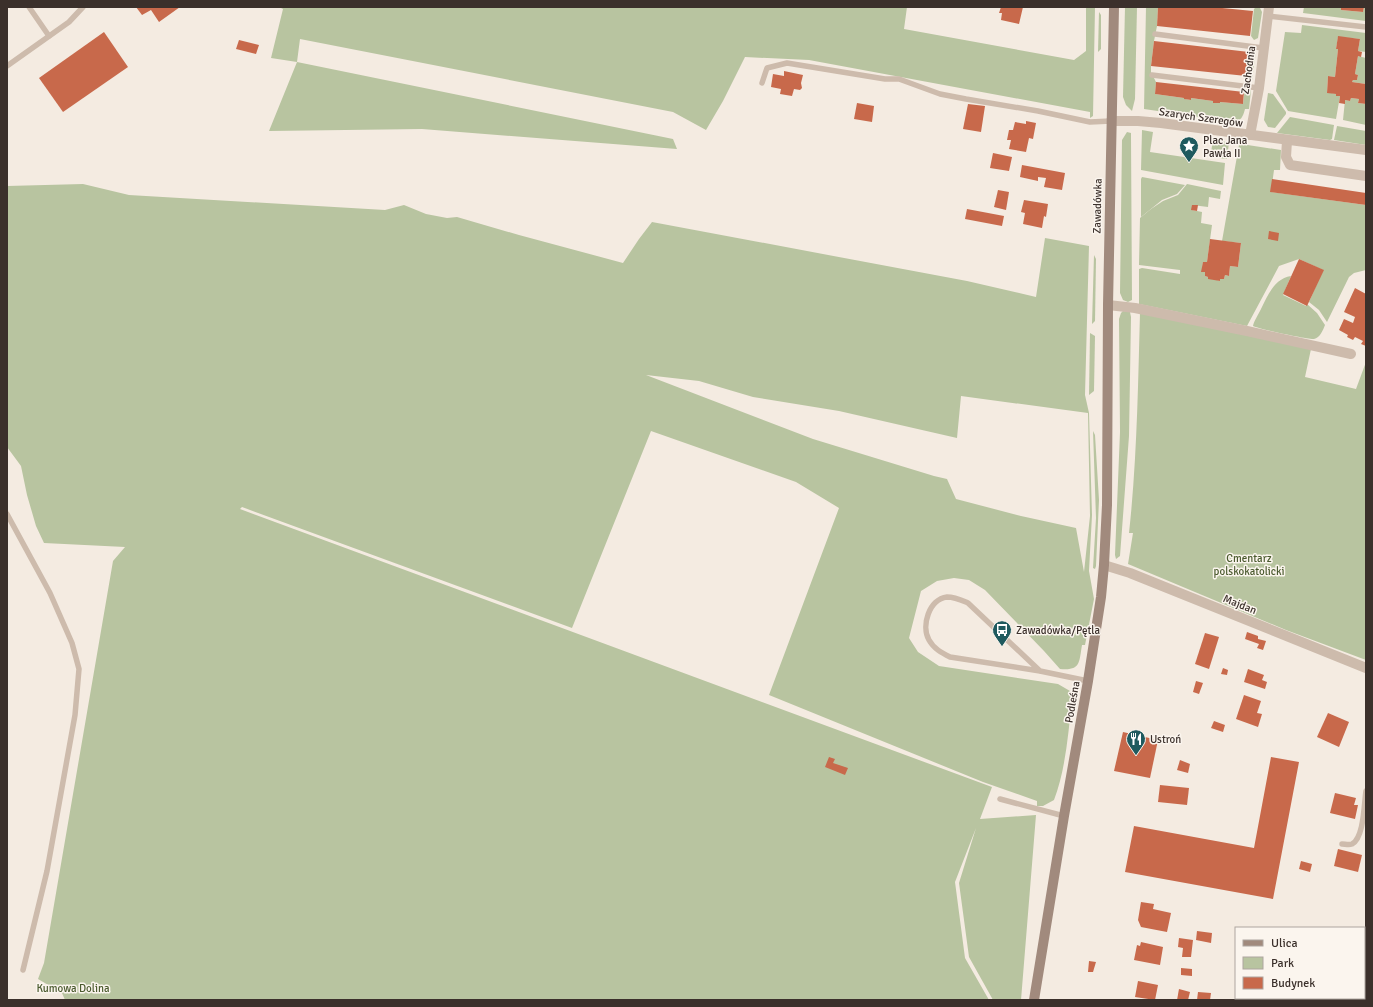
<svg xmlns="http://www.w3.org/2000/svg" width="1373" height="1007" font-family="Signika,sans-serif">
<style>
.green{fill:#b8c4a0;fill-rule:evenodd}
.building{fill:#c8694b}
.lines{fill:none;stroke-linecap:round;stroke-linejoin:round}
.service{stroke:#cdbbac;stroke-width:5.5}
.minor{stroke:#cdbbac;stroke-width:10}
.secondary{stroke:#a18a7d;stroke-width:10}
.labels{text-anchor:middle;stroke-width:3;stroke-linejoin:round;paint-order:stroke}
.street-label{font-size:11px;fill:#3b302b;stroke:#fbf5ee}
.poi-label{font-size:11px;fill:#3b302b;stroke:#fbf5ee;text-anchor:start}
.park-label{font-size:11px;fill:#4a5a2e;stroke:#fbf5ee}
</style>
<rect width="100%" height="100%" fill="#f4ebe1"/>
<g class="green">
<path d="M279,7H907L904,29L1074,60L1086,51V7H1095L1093,116L1090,118V112L809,60L745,57L723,101L706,130L673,112L300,39L297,62L673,139L677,149L422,129L269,131L297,62L271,58L283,9Z"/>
<path d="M1125,7H1137L1135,99L1132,111L1126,105L1123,97Z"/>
<path d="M1146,7H1158L1157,26L1154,41L1151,66V72L1156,82L1155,94L1184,98L1185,99L1190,100L1191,98L1213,101L1214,103H1219L1220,102L1243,104L1245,88L1251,90L1249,109H1245C1243,117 1241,121 1233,122L1144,109Z"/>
<path d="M1256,7L1260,8L1262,12L1258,38L1254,40L1251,36L1254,9Z"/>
<path d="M1304,7H1341V10L1363,12L1364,7H1366V21L1303,13Z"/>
<path d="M1099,12L1101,15V49L1098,52Z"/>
<path d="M1302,25L1366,33V52L1358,51L1360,39L1338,37L1336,49H1338L1335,77L1328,76L1327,92L1336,94V96H1340L1336,119L1288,111L1276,91L1285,32L1301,33Z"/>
<path d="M1255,50L1256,51L1252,80L1247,81L1246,80L1249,52Z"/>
<path d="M1358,56L1366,58V84L1352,82L1353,80H1357L1358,75L1355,74Z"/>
<path d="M1268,93L1273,94L1286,112V114L1275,128L1268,127L1264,120Z"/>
<path d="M1351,98L1359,99L1358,103L1366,104V125L1343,120L1345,100L1350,101Z"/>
<path d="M1290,117L1334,125L1332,139L1330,140L1277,133Z"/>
<path d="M1337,126L1366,131V145L1334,140Z"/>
<path d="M1142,130L1153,132L1150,152L1225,163L1223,185L1141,170Z"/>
<path d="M1127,132L1131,133V137L1132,300L1128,302L1123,300L1120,293L1122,140Z"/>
<path d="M1213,141L1229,142L1227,159L1210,157Z"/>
<path d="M1241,144L1281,150L1280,170H1274L1271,192L1366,205V270L1354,273L1349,277L1327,322L1319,310L1309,302L1323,270L1299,259L1279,266L1247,326L1139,304V269L1142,268L1180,274V270L1139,265L1140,218L1151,209L1163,201L1178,195L1187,184L1221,191L1220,199L1209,197L1208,207L1192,205V210L1202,212L1201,223L1212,225L1207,262H1203L1202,272H1205V276L1220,281V279H1224L1225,275L1229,276L1230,266L1238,267L1241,243L1222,241L1239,145Z"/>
<path d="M1142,177L1185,185L1177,194L1162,200L1141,217V179Z"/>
<path d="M83,184L129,195L385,210L404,205L426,214L447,218L457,217L519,235L623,263L639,239L652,222L967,281L1036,297L1045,238L1089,246L1085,395L1089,413L1092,515L1089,571L1094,599L1085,645H1082C1079,662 1081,671 1060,669L1044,651L985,590L969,580L954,578L937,581L921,591L909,638L918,652L939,666L1058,684L1070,691L1072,700C1068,734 1066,768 1054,800L1043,806H1037V801L983,782L769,695L839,508L796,482L651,431L572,628L242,507L240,509L992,787L980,819L1036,815L1021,1000H993L969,957L959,883L976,828L955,882L965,958L989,1000H65L62,993L38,979L44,963L113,561L125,547L44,543L36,526L27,495L21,466L7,447V186ZM646,375L699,381L753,397L839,411L957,438L961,396L1088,413L1090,516L1084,572L1076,528L1021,516L956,499L947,479L934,476L813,439Z"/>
<path d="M1094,255L1096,259L1095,321L1092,324Z"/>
<path d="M1291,276L1283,295L1306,306L1307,304L1317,313L1325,325C1323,330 1320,338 1314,339C1309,340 1259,329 1253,326C1254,321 1258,315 1261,309C1268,295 1274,279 1291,276Z"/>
<path d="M1123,311L1130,312L1131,317L1129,436L1120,556L1116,559L1115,555L1120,432L1119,319L1121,313Z"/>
<path d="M1140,313L1311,349L1305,377L1356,389L1366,362V660L1286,630L1128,564L1133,533H1129C1137,460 1138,386 1140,313Z"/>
<path d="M1090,333L1095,336L1094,391L1089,395Z"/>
<path d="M1093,431L1095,435L1099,500L1096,566L1095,569L1093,568L1096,518Z"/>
</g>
<g class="building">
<path d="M136,7H180L159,22L151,10L142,15Z"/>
<path d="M1001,7H1023L1019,24L1001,20L1002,13H999Z"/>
<path d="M1158,7H1212L1253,11L1250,36L1157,26Z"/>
<path d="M1341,7H1364L1363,12L1341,10Z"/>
<path d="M104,32L128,67L63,112L39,78Z"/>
<path d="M1338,36L1360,39L1358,51L1362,52L1361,57L1358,56L1355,74L1358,75L1357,80H1353L1352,82L1366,84V104L1358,103L1359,99L1351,98L1350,101L1345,100V104L1339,103L1340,96H1336V94L1327,93L1328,76L1335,77L1338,49H1336Z"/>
<path d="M239,40L259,45L256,54L236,49Z"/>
<path d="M1154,41L1249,52L1246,76L1151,66Z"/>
<path d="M784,71L803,75L801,83L802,88L800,90L794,89L792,96L780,94L781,89L771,87L773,74L784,76Z"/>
<path d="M1156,82L1244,92L1243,104L1220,102V103H1213V101L1191,98V100L1184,99V98L1155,94Z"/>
<path d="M857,103L874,106L872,122L854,119Z"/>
<path d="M968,104L985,106L981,132L963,129Z"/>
<path d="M1026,121L1036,123L1033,139L1029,138L1026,152L1009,149L1011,140H1007L1009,130H1013L1015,122L1026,124Z"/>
<path d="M993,153L1012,157L1009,171L990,168Z"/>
<path d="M1022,165L1065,173L1062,190L1044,187L1046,178L1038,177V181L1020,177Z"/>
<path d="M1272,179L1366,193V205L1270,192Z"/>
<path d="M998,190L1009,192L1006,210L994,207Z"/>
<path d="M1024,200L1048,204L1046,217L1044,216L1042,228L1023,224L1025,213L1021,212Z"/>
<path d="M1192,205H1198L1197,211L1191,210Z"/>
<path d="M967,209L1004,216L1002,226L965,219Z"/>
<path d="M1269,231L1279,233L1278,241L1268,239Z"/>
<path d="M1210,239L1241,243L1238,267L1230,266L1229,276L1225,275L1224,279H1220V281L1208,279V277L1205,276V272H1201L1203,262H1207Z"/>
<path d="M1299,259L1324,270L1307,306L1283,294Z"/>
<path d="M1355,288L1366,294V346L1361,344L1363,341L1355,337L1353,340L1347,337L1348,335L1339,330L1344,319L1353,323L1355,317L1344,312Z"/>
<path d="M1247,632L1258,636V639L1266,641L1263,650L1257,648L1259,644L1245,639Z"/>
<path d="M1205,633L1219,637L1209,669L1195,664Z"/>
<path d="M1223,668L1228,670L1227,675L1221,674Z"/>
<path d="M1248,669L1264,675L1262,680L1267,682L1265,689L1244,682Z"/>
<path d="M1196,681L1203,683L1199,694L1193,692Z"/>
<path d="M1244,695L1261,701L1257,713L1262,714L1258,727L1236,719Z"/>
<path d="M1328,713L1349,722L1339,747L1317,737Z"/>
<path d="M1214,721L1225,725L1223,732L1211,728Z"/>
<path d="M1123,732L1158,740L1150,778L1114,771Z"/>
<path d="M829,757L835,759L833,763L848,768L845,775L825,767Z"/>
<path d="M1271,757L1299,762L1273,899L1125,872L1134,826L1254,848Z"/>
<path d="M1180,760L1190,764L1188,773L1177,770Z"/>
<path d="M1160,785L1189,788L1187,805L1158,802Z"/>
<path d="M1335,793L1356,798L1354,805H1358L1355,819L1330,813Z"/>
<path d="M1338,849L1362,855L1358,872L1334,866Z"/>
<path d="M1301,861L1312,864L1310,872L1299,869Z"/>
<path d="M1141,902L1154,904L1153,909L1171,913L1167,932L1141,927L1138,920Z"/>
<path d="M1197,931L1212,933L1211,943L1196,940Z"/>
<path d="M1179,938L1193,940L1191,957H1182L1183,948L1178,947Z"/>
<path d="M1141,942L1163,947L1160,965L1134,960L1137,945L1140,946Z"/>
<path d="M1089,961L1096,962L1093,972H1088Z"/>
<path d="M1181,968L1192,969V976L1181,975Z"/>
<path d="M1138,981L1158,985L1155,1000L1135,997Z"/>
<path d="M1179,989L1190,992L1188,1000H1177Z"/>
<path d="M1198,992L1211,993L1210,1000H1197Z"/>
</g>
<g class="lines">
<g class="service">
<path d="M29,7L49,36"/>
<path d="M1267,16L1366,27"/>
<path d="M1155,34L1263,48"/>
<path d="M7,66L69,22L83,7"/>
<path d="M1152,75L1259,88"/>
<path d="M762,83L767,68L787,63L885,79H899L940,94L966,99L1038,111L1090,122L1111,121"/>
<path d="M7,514L50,593L72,643L79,669L75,715L47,871L23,970"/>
<path d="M1040,671L968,603C961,600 955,597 947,597C929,599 921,626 929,640C934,649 942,653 950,657L1040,671L1088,681"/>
<path d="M1000,799L1064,816"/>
<path d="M1342,844C1345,844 1349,845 1352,844C1364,838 1364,804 1366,791"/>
</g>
<g class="minor">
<path d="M1111,121H1138L1161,123L1366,150"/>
<path d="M1250,135L1259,88L1269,7"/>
<path d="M1287,141L1286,157L1290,165L1366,176"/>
<path d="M1108,305L1135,308L1247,331L1351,354"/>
<path d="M1104,565L1130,573L1366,668"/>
</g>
<path class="secondary" d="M1034,1000L1064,816L1088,681L1101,597L1104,565L1107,505L1108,305L1114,7"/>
</g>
<defs>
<g id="sight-pin" transform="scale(1)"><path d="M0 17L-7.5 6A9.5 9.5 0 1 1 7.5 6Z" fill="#1f5a5e" stroke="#fbf5ee"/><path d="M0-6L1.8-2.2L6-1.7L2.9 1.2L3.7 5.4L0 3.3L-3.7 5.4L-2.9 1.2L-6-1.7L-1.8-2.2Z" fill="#fff"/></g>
<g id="bus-pin" transform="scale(1)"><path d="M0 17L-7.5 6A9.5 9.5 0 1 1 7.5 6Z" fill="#1f5a5e" stroke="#fbf5ee"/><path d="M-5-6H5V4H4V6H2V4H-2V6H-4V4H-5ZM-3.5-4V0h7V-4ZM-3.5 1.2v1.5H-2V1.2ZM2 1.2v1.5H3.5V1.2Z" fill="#fff"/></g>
<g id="restaurant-pin" transform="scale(1)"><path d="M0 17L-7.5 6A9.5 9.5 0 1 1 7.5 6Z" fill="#1f5a5e" stroke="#fbf5ee"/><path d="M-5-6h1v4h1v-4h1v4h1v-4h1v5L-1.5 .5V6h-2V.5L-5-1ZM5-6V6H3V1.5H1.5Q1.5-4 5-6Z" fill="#fff"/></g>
</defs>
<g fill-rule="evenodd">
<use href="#sight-pin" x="1189" y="146"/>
<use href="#bus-pin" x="1002" y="630"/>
<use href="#restaurant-pin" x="1136" y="739"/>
</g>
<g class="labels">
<g class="street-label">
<text transform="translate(1248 70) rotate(-82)" y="4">Zachodnia</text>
<text transform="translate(1201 117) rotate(8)" y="4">Szarych Szeregów</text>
<text transform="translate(1097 206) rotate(-89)" y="4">Zawadówka</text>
<text transform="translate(1240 604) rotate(22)" y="4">Majdan</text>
<text transform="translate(1072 702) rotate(-80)" y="4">Podleśna</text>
</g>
<g class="poi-label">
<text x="1203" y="144">Plac Jana<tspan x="1203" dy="13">Pawła II</tspan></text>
<text x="1016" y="634">Zawadówka/Pętla</text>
<text x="1150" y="743">Ustroń</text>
</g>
<g class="park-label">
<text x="1249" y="562">Cmentarz<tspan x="1249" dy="13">polskokatolicki</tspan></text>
<text x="73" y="992">Kumowa Dolina</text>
</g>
</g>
<rect width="1373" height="1007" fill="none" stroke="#3b302b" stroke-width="16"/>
<rect x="1235" y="927" width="130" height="72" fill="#fbf5ee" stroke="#aea6a0"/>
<rect x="1243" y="940" width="20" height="6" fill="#a18a7d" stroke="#aea6a0"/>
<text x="1271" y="947" font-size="12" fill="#3b302b">Ulica</text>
<rect x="1243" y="957" width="20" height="12" fill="#b8c4a0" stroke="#aea6a0"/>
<text x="1271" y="967" font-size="12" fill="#3b302b">Park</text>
<rect x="1243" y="977" width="20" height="12" fill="#c8694b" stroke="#aea6a0"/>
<text x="1271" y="987" font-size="12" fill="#3b302b">Budynek</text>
</svg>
